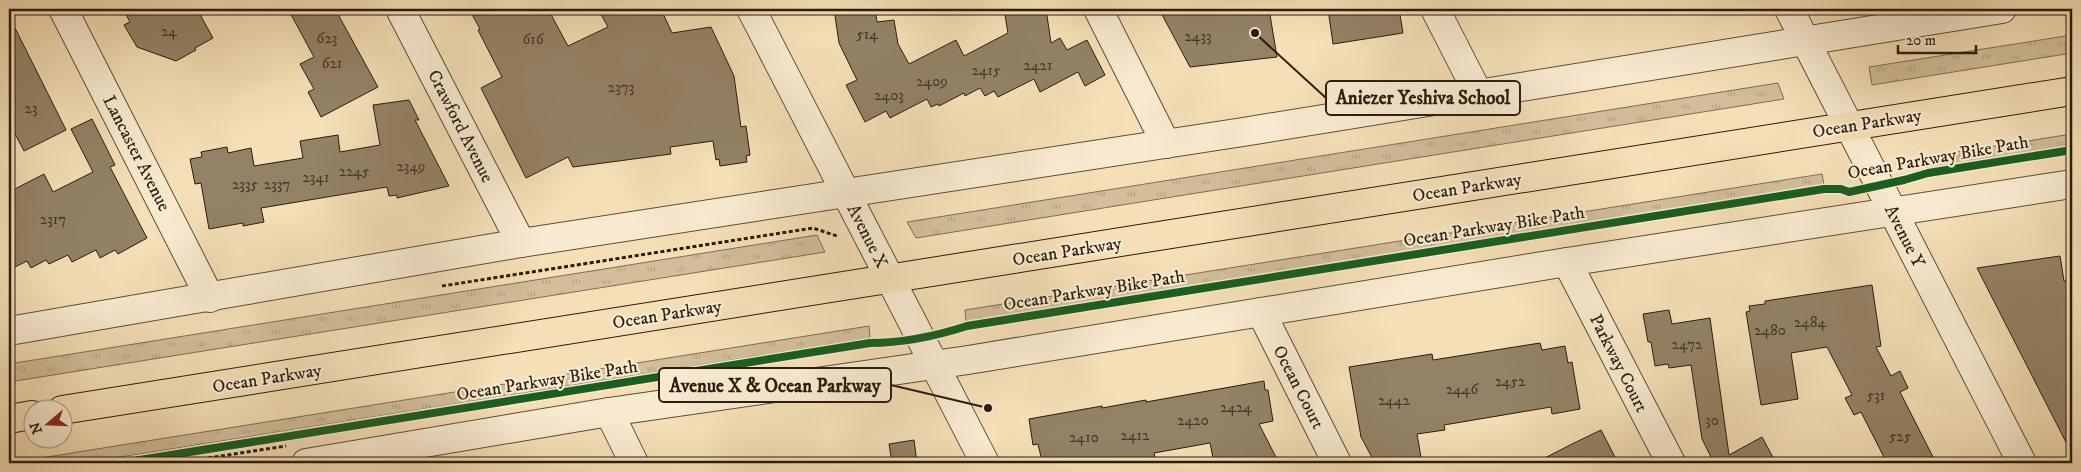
<svg xmlns="http://www.w3.org/2000/svg" width="2081" height="472" font-family="'IM FELL DW Pica',serif">
<style>
.grass{fill:url(#grass-tufts);stroke:#7e6e55}
.building{fill:#938266;stroke:#291d10}
.lines{fill:none;stroke-linecap:round;stroke-linejoin:round}
.street-casing{stroke:#5c4e3a;stroke-width:30}
.primary-casing{stroke:#291d10;stroke-width:30}
.path{stroke:#291d10;stroke-width:3;stroke-dasharray:4 2.5;stroke-linecap:butt}
.street{stroke:#f8ead0;stroke-width:28}
.primary{stroke:#f5dfb6;stroke-width:28}
.cycleway-casing{stroke:#f8ead0;stroke-width:11}
.cycleway{stroke:#1b5e20;stroke-width:8}
.labels{text-anchor:middle;stroke-width:4.5;stroke-linejoin:round;paint-order:stroke}
.number-label{font-size:15px;fill:#443626}
.street-label{font-size:18px;fill:#291d10;stroke:#f8ead0}
.leader{fill:none;stroke:#291d10;stroke-width:2}
.callout-dot{fill:#291d10;stroke:#f8ead0;stroke-width:2}
.callout{fill:#f8ead0;stroke:#291d10;stroke-width:2}
.callout-label{font-size:19px;text-anchor:middle;font-weight:bold;fill:#291d10}
</style>
<defs>
<pattern id="grass-tufts" width="24" height="20" patternUnits="userSpaceOnUse" patternTransform="scale(1.25)"><rect width="24" height="20" fill="#d2be9a"/><path d="M3 7l-1-3M5 7V3M7 7l1-3M15 17l-1-3M17 17v-4M19 17l1-3" fill="none" stroke="#b4a384"/></pattern>
</defs>
<rect width="100%" height="100%" fill="#f5dfb6"/>
<filter id="stains"><feTurbulence type="fractalNoise" baseFrequency=".004" numOctaves="4"/><feColorMatrix values="0 0 0 0 .2 0 0 0 0 .09 0 0 0 0 .02 0 0 0 .5 -.17"/></filter>
<radialGradient id="worn" r=".72"><stop offset=".6" stop-color="#630" stop-opacity="0"/><stop offset="1" stop-color="#630" stop-opacity=".3"/></radialGradient>
<g class="grass">
<path d="M2072,35V53L1872,85L1869,67Z"/>
<path d="M1778,83L1784,99L916,238L907,222Z"/>
<path d="M2072,134V146L1927,169L1925,157Z"/>
<path d="M1822,174L1824,185L966,323L965,310Z"/>
<path d="M817,235L825,252L9,382V364Z"/>
<path d="M869,326L870,338L83,463H9Z"/>
</g>
<g class="building">
<path d="M123,9H197L213,38L195,48L196,50L176,61L137,47L124,25L130,22Z"/>
<path d="M288,9H335L378,87L321,117L308,92L314,89L300,64L314,57Z"/>
<path d="M469,9H548L568,46L608,27L598,9H661L672,33L711,27L734,76L741,127L746,126L750,155L746,156L747,162L720,166L719,159L716,160L713,141L670,147L671,154L573,167L568,157L526,178L481,88L502,77L478,30L480,29Z"/>
<path d="M834,9H875L877,22L894,20L898,44L909,64L956,40L964,56L1008,33L1004,9H1046L1051,43L1060,38L1067,50L1087,40L1105,75L1085,86L1078,72L1040,92L1034,79L998,97L994,91L985,96L980,88L965,96L964,93L939,106L938,104L931,107L927,99L890,118L886,111L865,122L846,85L857,80L839,43Z"/>
<path d="M1159,9H1269L1277,57L1190,67Z"/>
<path d="M1328,9H1399L1403,33L1333,44Z"/>
<path d="M9,16L66,130L24,151L9,122Z"/>
<path d="M409,100L419,120H415L449,186L397,198V195L389,196L387,187L261,208L264,222L243,226V223L209,229L201,183L195,184L190,159L202,157L201,152L227,147L228,153L251,148L254,166L303,158L300,141L338,135L340,152L380,145L373,105Z"/>
<path d="M92,119L115,165L110,167L147,238L118,254L115,250L100,258L96,250L72,262L68,255L49,264L46,260L31,268L27,261L9,270V192L44,174L53,192L93,172L71,129Z"/>
<path d="M2060,256L2064,281L2072,280V454L1977,268Z"/>
<path d="M1872,285L1881,346L1876,347L1891,376L1900,371L1908,388L1900,392L1936,463H1887L1861,412L1854,415L1845,398L1852,395L1827,347L1791,353L1798,399L1761,405L1746,312L1750,311L1749,306L1765,304V301Z"/>
<path d="M1669,310L1672,324L1710,318L1729,455L1762,437L1776,463H1714L1702,439L1691,365L1669,368L1668,364L1655,366L1651,342H1648L1643,314Z"/>
<path d="M1540,343L1542,350L1565,346L1568,363L1572,362L1580,409L1552,414L1551,407L1444,425L1445,430L1417,434L1422,463H1375L1361,437L1349,367L1432,354L1433,360Z"/>
<path d="M1264,381L1265,390H1268L1273,421L1259,424L1279,463H1214L1210,443L1154,453L1156,463H1124L1123,458L1091,463H1046L1045,460L1042,461L1038,444L1033,445L1029,419L1102,406V408L1146,400V402Z"/>
<path d="M1601,430L1618,463H1535L1572,444Z"/>
<path d="M914,440L917,463H892L889,444Z"/>
</g>
<g class="lines">
<g class="street-casing">
<g id="street">
<path d="M63,9L210,298"/>
<path d="M400,9L521,243"/>
<path d="M751,9L985,463"/>
<path d="M1098,9L1166,144"/>
<path d="M1435,9L1479,95"/>
<path d="M1789,9L2022,463"/>
<path d="M1567,262L1671,463"/>
<path d="M1261,312L1337,463"/>
<path d="M9,331L521,243L1243,132L2002,9"/>
<path d="M609,412L634,463"/>
<path d="M306,463L609,412L968,360L1567,262L2072,184"/>
</g>
</g>
<g class="primary-casing">
<g id="primary">
<path d="M62,410L2072,91"/>
<path d="M9,419L32,415"/>
</g>
</g>
<g class="path">
<path d="M442,286L813,228L837,236"/>
<path d="M176,463L286,446"/>
</g>
<use href="#street" class="street"/>
<use href="#primary" class="primary"/>
<g class="cycleway-casing">
<path id="cycleway" d="M121,463L870,343C903,343 936,336 967,326L1824,189H1841L1849,192L1904,180L1928,173L2072,150"/>
</g>
<use href="#cycleway" class="cycleway"/>
</g>
<g class="labels">
<g class="number-label">
<text x="169" y="36">24</text>
<text x="867" y="39">514</text>
<text x="1198" y="41">2433</text>
<text x="327" y="43">623</text>
<text x="533" y="44">616</text>
<text x="332" y="68">621</text>
<text x="1038" y="70">2421</text>
<text x="986" y="75">2415</text>
<text x="932" y="86">2409</text>
<text x="621" y="92">2373</text>
<text x="889" y="100">2403</text>
<text x="31" y="113">23</text>
<text x="411" y="171">2349</text>
<text x="354" y="176">2245</text>
<text x="316" y="182">2341</text>
<text x="245" y="189">2335</text>
<text x="277" y="189">2337</text>
<text x="53" y="224">2317</text>
<text x="1810" y="327">2484</text>
<text x="1770" y="335">2480</text>
<text x="1687" y="349">2472</text>
<text x="1510" y="386">2452</text>
<text x="1462" y="394">2446</text>
<text x="1876" y="400">531</text>
<text x="1394" y="405">2442</text>
<text x="1236" y="412">2424</text>
<text x="1193" y="425">2420</text>
<text x="1712" y="425">30</text>
<text x="1135" y="440">2412</text>
<text x="1900" y="441">525</text>
<text x="1084" y="442">2410</text>
</g>
<g class="street-label">
<text transform="translate(1867 123) rotate(-9)" y="6">Ocean Parkway</text>
<text transform="translate(461 126) rotate(63)" y="6">Crawford Avenue</text>
<text transform="translate(137 153) rotate(63)" y="6">Lancaster Avenue</text>
<text transform="translate(1938 157) rotate(-10)" y="6">Ocean Parkway Bike Path</text>
<text transform="translate(1467 187) rotate(-9)" y="6">Ocean Parkway</text>
<text transform="translate(1494 226) rotate(-9)" y="6">Ocean Parkway Bike Path</text>
<text transform="translate(868 236) rotate(63)" y="6">Avenue X</text>
<text transform="translate(1905 236) rotate(63)" y="6">Avenue Y</text>
<text transform="translate(1067 251) rotate(-9)" y="6">Ocean Parkway</text>
<text transform="translate(1094 290) rotate(-9)" y="6">Ocean Parkway Bike Path</text>
<text transform="translate(667 314) rotate(-9)" y="6">Ocean Parkway</text>
<text transform="translate(1619 363) rotate(63)" y="6">Parkway Court</text>
<text transform="translate(267 378) rotate(-9)" y="6">Ocean Parkway</text>
<text transform="translate(547 380) rotate(-9)" y="6">Ocean Parkway Bike Path</text>
<text transform="translate(1299 387) rotate(63)" y="6">Ocean Court</text>
</g>
</g>
<path class="leader" d="M1255 33L1326 98M988 408L891 385"/>
<g class="callout-dot">
<circle cx="1255" cy="33" r="5"/>
<circle cx="988" cy="408" r="5"/>
</g>
<g class="callout">
<rect x="1326" y="81" width="194" height="34" rx="5"/>
<rect x="659" y="368" width="232" height="34" rx="5"/>
</g>
<g class="callout-label">
<text x="1423" y="104">Aniezer Yeshiva School</text>
<text x="775" y="392">Avenue X &amp; Ocean Parkway</text>
</g>
<rect width="2081" height="472" fill="none" stroke="#f5dfb6" stroke-width="30"/>
<rect x="10" y="10" width="2061" height="452" fill="none" stroke="#291d10" stroke-width="2.5"/>
<rect x="15" y="15" width="2051" height="442" fill="none" stroke="#291d10"/>
<g transform="translate(48 424) rotate(251)"><circle r="24" fill="#f8ead0" stroke="#a59883"/>
<path d="M0-4L9 19L0 12L-9 19Z" fill="#8f2418"/>
<text y="-8" font-size="14" font-weight="bold" text-anchor="middle" fill="#291d10">N</text>
</g>
<path d="M1898 45v8h78v-8" fill="none" stroke="#291d10" stroke-width="2.5"/>
<text x="1906" y="45" font-size="15" fill="#291d10" stroke="#f8ead0" stroke-width="4" paint-order="stroke">20 m</text>
<rect width="100%" height="100%" filter="url(#stains)"/>
<rect width="100%" height="100%" fill="url(#worn)"/>
</svg>
